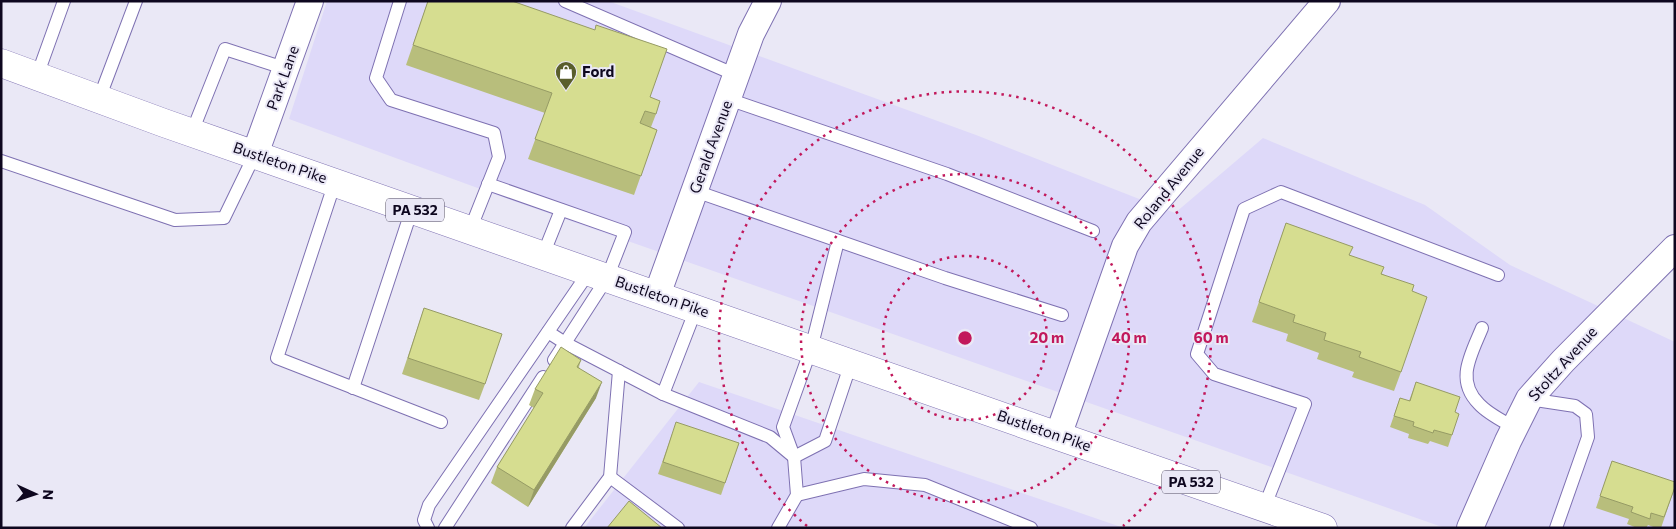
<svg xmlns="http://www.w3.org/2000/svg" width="1676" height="529" font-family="Commissioner,sans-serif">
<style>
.built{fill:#ded9f9}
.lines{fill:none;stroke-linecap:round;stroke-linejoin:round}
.lane-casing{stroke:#7e71b2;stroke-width:14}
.street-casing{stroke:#7e71b2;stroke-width:28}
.primary-casing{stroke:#7e71b2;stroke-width:29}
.lane{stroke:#fff;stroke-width:12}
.street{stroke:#fff;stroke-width:26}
.primary{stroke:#fff;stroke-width:28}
.wall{fill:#b8be7c}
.shaded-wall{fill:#969b65}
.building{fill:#d6dd90;stroke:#969b65}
.ring{fill:none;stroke:#c2185b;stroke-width:2.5;stroke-dasharray:2.5 5}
.labels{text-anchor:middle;stroke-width:4;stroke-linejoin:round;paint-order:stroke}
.shield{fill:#eae8f6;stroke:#504a60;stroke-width:1}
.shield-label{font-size:14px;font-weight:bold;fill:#0e071f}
.poi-label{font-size:15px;font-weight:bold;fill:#0e071f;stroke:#eae8f6;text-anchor:start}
.street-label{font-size:15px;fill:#0e071f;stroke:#eae8f6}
.centre{fill:#c2185b;stroke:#eae8f6;stroke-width:2.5}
.ring-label{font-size:15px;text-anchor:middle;font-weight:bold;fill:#c2185b;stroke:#eae8f6;stroke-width:4;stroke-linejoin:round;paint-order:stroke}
</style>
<rect width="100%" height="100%" fill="#eae8f6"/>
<g class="built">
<path d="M327,1H608L976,135L1175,213L1263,138L1425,205L1510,265L1675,342V528H1445L494,194L289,119Z"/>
<path d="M699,382L1124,528H584Z"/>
</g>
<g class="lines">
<g class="lane-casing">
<g id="lane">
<path d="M400,1L376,78L391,100L494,133L499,157L470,230"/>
<path d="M565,1L736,75"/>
<path d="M37,76L64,1"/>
<path d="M99,99L136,1"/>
<path d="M728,99L947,174L1093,231"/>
<path d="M192,132L225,49L287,69"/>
<path d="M1,161L175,220L224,218L255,154"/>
<path d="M335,182L277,358L441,422"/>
<path d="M488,184L625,232L607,278L554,360"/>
<path d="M695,191L945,278L1062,315"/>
<path d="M543,255L561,210"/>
<path d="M696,309L663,394L770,437L794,457"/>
<path d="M1482,328C1471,355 1455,380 1479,404C1488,414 1503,421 1515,428"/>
<path d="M548,332L565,343L663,394"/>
<path d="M353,388L412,209"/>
<path d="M1529,399L1575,406L1586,414L1588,437L1556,528"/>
<path d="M794,457L825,441L851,363"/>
<path d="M610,477L678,528"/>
<path d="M797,495L864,479L925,485L1031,528"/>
<path d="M1264,508L1305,404L1214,374L1197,354L1244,209L1281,192L1498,275"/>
<path d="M428,528L424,520L429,505L589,272"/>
<path d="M445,528L543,377"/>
<path d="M572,528L610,477L619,371"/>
<path d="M778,528L797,495L794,457L783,427L811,349L838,241"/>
</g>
</g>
<g class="street-casing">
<g id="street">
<path d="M255,154L310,1"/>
<path d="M657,295L751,34L768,1"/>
<path d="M1058,436L1125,246L1139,222L1327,1"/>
<path d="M1470,528L1508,441L1529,399L1563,361L1675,248"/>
</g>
</g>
<g class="primary-casing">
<path id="primary" d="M1,63L164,123L1058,436L1323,528"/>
</g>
<use href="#lane" class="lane"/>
<use href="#street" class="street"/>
<use href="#primary" class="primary"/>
</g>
<g class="wall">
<path d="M428,1L650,97L656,114L651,127L657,130L634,195L528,159L545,113L406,65Z"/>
<path d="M1286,223L1350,255L1412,291L1401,372L1394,391L1352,377L1354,372L1317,359L1319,353L1286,341L1288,334L1252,322Z"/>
<path d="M424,308L485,384L479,400L402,374Z"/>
<path d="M581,360L579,367L596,398L528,507L491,483L497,467L534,408L529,405L535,389Z"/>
<path d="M1416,382L1455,412L1452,435L1448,447L1430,441L1428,444L1408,438L1409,434L1390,427L1400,398L1409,401Z"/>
<path d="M672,434L739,443L721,495L658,474Z"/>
<path d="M1612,461L1675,487L1661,528H1656L1648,525L1646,528H1637L1627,524L1629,519L1596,508Z"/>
</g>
<path class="shaded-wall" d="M602,382L596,398L528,507L534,490Z"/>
<g class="building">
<path d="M428,1H512L595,30L596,25L667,49L650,97L660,101L656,114L645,111L640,123L657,130L641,176L535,139L552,93L413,45Z"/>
<path d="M1286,223L1353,247L1349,255L1384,267L1381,274L1414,285L1412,291L1427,297L1401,372L1359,357L1361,352L1324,340L1326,333L1293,322L1295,315L1259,302Z"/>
<path d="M424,308L502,334L485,384L408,358Z"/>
<path d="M561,347L581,360L577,367L602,382L534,490L497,467L543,393L535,389Z"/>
<path d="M1416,382L1460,397L1455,412L1459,414L1452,435L1434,430L1433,433L1413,426L1414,422L1394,416L1400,398L1410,401Z"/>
<path d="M676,422L739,443L725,483L663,462Z"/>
<path d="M1612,461L1675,482V487L1664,517L1651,513L1650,519L1631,512L1633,507L1600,496Z"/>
<path d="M629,501L662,528H607Z"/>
</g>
<g class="ring">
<circle cx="965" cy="338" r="82"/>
<circle cx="965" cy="338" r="164"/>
<path d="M807 526A246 246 0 1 1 1123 526"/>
</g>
<defs>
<g id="shop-pin" transform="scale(1.125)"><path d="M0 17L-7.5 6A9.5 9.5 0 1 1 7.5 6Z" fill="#5a5e2c" stroke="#eae8f6"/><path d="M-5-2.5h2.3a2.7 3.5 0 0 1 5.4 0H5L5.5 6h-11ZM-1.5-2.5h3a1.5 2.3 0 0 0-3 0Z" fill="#fff"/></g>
</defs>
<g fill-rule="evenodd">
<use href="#shop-pin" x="566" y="72"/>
</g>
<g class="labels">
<g class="shield">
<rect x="386" y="198.5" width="58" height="23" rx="4"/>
<rect x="1162" y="470.5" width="58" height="23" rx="4"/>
</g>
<g class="shield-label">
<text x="415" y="215">PA 532</text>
<text x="1191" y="487">PA 532</text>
</g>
<g class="poi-label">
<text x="582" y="77">Ford</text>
</g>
<g class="street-label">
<text transform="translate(283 78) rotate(-70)" y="5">Park Lane</text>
<text transform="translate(711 147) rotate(-70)" y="5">Gerald Avenue</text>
<text transform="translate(280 163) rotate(19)" y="5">Bustleton Pike</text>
<text transform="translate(1169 188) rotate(-51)" y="5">Roland Avenue</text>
<text transform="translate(662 297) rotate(19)" y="5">Bustleton Pike</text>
<text transform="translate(1563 364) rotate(-48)" y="5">Stoltz Avenue</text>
<text transform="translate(1044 431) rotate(19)" y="5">Bustleton Pike</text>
</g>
</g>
<circle cx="965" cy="338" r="8" class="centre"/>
<g class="ring-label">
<text x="1047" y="343">20 m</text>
<text x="1129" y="343">40 m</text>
<text x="1211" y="343">60 m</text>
</g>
<rect width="1676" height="529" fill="none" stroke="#0e071f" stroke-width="5"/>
<g transform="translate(35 494) rotate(93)" stroke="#eae8f6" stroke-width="4" paint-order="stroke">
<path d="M0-4L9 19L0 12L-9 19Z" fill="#0e071f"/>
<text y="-8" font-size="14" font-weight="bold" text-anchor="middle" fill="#0e071f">N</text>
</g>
</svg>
